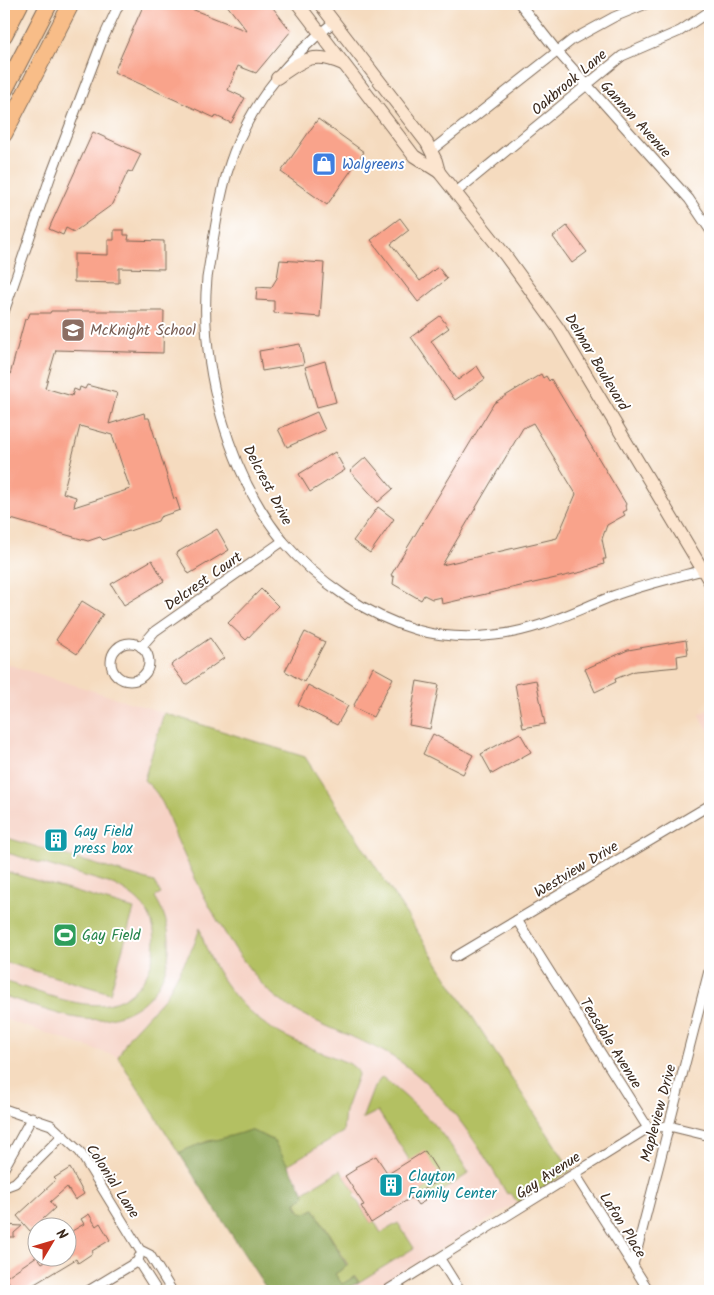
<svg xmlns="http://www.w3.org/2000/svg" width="714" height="1295" font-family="Kalam,sans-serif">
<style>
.built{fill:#f6d2c5}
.green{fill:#b3c062;stroke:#777540}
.forest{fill:#8ea658;stroke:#64683b}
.building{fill:#f9a38b;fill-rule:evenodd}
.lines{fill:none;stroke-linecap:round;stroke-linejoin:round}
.minor-casing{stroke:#7c6856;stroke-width:11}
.secondary-casing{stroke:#7c6856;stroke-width:14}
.motorway-casing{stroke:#7c6856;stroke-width:18}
.minor{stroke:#fff;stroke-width:9}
.secondary{stroke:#fce5cf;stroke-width:12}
.motorway{stroke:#f8bd88;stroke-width:16}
.labels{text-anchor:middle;stroke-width:4;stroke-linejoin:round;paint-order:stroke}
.street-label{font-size:15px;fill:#3b2a1e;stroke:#fff}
.shop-label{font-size:15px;fill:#366cbe;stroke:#fff;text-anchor:start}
.education-label{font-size:15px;fill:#785e54;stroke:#fff;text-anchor:start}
.culture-label{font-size:15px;fill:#0d838f;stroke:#fff;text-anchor:start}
.leisure-label{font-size:15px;fill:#27864d;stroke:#fff;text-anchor:start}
</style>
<rect width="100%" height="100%" fill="#fff"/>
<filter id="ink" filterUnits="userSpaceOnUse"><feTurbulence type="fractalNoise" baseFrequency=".02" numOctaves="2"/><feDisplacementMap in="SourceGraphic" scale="10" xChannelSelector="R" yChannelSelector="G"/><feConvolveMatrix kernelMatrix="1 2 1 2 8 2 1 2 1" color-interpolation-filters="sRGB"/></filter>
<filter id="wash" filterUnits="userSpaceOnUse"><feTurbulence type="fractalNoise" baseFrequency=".0096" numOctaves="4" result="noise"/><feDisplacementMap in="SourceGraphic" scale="20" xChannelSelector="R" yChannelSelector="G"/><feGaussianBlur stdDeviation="1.12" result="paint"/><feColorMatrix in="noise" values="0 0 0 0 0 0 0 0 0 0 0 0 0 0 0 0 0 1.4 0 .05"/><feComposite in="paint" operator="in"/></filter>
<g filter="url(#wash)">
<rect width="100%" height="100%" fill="#f5dbbf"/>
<g class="built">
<path d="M4,663L305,757L571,1170L371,1291H268L118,1057L4,1019Z"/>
<path d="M710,708V733L699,715Z"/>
</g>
<g class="green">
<path d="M164,713L305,757L571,1170L519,1203L509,1193L507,1194C481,1149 452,1102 410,1069C366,1033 299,1027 260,982C227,943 201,893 180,846C172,830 168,811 159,797C156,791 149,785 144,780Z"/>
<path d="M4,837L154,882L161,894L155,897C186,945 165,1012 103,1019C74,1023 33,1005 4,996V981C34,990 78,1009 108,1004C147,996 165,949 149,915C142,901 129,893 115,885L4,852Z"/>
<path d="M4,871L134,909L110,993L4,962Z"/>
<path d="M200,928C208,965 235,1003 266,1025C287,1040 325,1053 350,1064L357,1070L358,1075L345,1111L343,1132L287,1165L273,1140L250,1130L230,1138L208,1141L179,1153L118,1057L130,1035L166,996L194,945Z"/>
<path d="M382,1077C417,1105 446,1133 468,1172V1174L426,1201L419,1192L442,1178L410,1161L378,1111L362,1119L374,1087Z"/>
<path d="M340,1170L356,1193L354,1196L371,1223L374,1221L381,1233L398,1223L414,1248L359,1282L355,1276L342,1285L335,1274L348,1265L314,1209L307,1213H301L296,1202L304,1197V1192Z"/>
</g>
<path class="forest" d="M250,1130L273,1140L304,1192L305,1196L296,1202C298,1214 305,1215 314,1209L347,1266L335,1274L342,1284L354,1277L359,1282L343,1291H268L179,1153C201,1141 226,1139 250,1130Z"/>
<g id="blocks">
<g class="building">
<path d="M144,4H179L247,31L226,4H270L291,31L256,73L238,66L228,90L245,98L231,123L216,116L215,118L114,72Z"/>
<path d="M318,119L364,152L327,205L281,172Z"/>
<path d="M93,132L141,154L132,172L128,171L113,204L74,232L66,228L63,235L49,229L51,224Z"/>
<path d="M400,218L409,230L391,244L420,281L438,267L447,279L418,302L371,240Z"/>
<path d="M567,226L587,252L572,263L553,237Z"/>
<path d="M114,230H124V235H129L128,240L164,241V269L119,268V283L74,282V254L108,255V240H114Z"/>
<path d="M280,260L324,263L320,317L274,313V301L256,300L257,287L271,288L277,278Z"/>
<path d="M51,311H164L163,353L56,350L45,388L72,396L74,389L79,391L80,387L85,389L87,385L117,393L109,424L144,413L145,418H149L174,499L176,498L180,510L160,517L158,521L129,531L103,540L100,537L88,541L4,517V397L25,319L28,318L30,313H50ZM80,426L112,435L130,489L74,507L76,497L63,493Z"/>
<path d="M440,316L449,328L431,341L458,380L477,366L485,379L455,400L411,337Z"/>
<path d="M300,344L304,364L262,371L259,351Z"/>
<path d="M325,361L336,402L317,407L305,367Z"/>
<path d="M541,374L543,378L546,376L549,381L551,379L626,504L625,506L627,510L623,512L625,515L607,525L602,539L606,559H603L604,564L582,572L442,604L441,597L432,599L424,595L421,600L393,584L394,577L391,575L494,403ZM533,423L576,494L557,538L442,565L523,428Z"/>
<path d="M317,412L325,430L287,447L278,429Z"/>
<path d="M335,452L345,470L310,492L299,474Z"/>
<path d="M366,457L393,489L378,502L350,471Z"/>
<path d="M378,507L394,519L370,553L353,541Z"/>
<path d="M217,529L229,550L189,574L176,553Z"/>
<path d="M152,560L164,581L124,605L111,584Z"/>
<path d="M261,589L278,606L246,640L228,623Z"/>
<path d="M82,601L103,614L77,654L56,640Z"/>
<path d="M305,632L325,642L304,682L285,671Z"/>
<path d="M210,638L224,658L186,685L171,665Z"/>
<path d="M686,640L688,654L677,656L678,667L635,671L615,679L616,682L595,692L585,669L628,650Z"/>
<path d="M373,667L393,678L373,717L353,707Z"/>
<path d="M536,680L545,724L523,728L515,684Z"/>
<path d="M417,681L439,685L430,729L409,725Z"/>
<path d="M308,685L348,706L337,725L298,705Z"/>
<path d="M520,733L531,752L492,774L481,754Z"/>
<path d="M433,734L473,755L463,774L423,754Z"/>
<path d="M425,1151L442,1178L419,1192L425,1201L418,1205L413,1198L409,1199L371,1223L361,1206L364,1205L345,1176L356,1169L355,1167L376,1156L388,1174Z"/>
<path d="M70,1168L84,1194L75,1200L67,1187L50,1202L55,1208L30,1231L17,1216L56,1180L54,1178Z"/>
<path d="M89,1214L96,1226L100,1223L110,1240L92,1251L93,1253L78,1263L76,1259L23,1291H10L6,1286L10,1284L6,1277L37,1256L42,1263L51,1258H68L72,1231L84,1224L81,1219Z"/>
<path d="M4,1225L22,1226L14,1233V1237H4Z"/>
</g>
</g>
</g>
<g filter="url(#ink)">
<use href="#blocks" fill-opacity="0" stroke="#7c6856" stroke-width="1"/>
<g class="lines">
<g class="minor-casing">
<g id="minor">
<path d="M520,4L557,51L689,199L710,230"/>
<path d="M334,22C285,59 244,113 227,173C217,208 213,243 207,278C199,365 228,473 283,541C316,580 367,616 417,630C442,637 470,638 495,635C538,631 574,611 613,596C643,585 673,578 703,570"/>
<path d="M432,150L572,40L614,17L646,4"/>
<path d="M455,193L622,56L680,31L710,11"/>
<path d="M4,312L51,175L102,41L119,4"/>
<circle cx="130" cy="662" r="19"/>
<path d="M141,647L155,631L283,541"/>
<path d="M517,920L648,1128L669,1126L710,1136"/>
<path d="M455,957L710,805"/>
<path d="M4,1109L51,1125L80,1152L140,1250L150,1255L172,1291"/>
<path d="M4,1168L32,1117"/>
<path d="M575,1174L649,1291"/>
<path d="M4,1185L7,1186L15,1183L63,1135"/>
<path d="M139,1257L138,1261L157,1291"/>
<path d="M440,1259L460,1291"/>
<path d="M633,1265L710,967"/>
<path d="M88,1291L138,1261"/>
<path d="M386,1291L648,1128"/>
</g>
</g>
<g class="secondary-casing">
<g id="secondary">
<path d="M298,4L414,156L439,172"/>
<path d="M320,4L427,143L436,161L439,172L505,255L558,328L710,582"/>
<path d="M277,78C302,61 312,50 343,64"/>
</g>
</g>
<g class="motorway-casing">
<g id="motorway">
<path d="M4,35L20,4"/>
<path d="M4,91L49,4"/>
<path d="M4,134L71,4"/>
</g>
</g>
<use href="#minor" class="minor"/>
<use href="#secondary" class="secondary"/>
<use href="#motorway" class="motorway"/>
</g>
</g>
<defs>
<g id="shop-square" transform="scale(1.25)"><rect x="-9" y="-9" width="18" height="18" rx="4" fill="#3f7fe0" stroke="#fff"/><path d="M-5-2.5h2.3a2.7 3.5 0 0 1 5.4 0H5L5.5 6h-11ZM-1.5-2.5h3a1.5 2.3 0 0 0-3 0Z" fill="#fff"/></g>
<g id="school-square" transform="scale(1.25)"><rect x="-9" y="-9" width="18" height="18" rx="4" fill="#8d6e63" stroke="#fff"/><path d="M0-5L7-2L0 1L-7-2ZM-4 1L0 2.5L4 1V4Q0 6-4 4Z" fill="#fff"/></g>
<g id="building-square" transform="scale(1.25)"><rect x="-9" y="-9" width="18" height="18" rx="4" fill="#0f9aa8" stroke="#fff"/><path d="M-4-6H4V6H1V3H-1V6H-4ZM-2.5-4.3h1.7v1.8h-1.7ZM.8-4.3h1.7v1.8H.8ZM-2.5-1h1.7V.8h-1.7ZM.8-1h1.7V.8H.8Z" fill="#fff"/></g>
<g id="stadium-square" transform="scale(1.25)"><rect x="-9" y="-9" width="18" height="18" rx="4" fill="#2e9e5b" stroke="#fff"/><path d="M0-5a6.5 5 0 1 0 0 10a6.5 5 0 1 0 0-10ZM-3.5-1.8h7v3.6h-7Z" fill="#fff"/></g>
</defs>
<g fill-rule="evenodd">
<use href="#shop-square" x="324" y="164"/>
<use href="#school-square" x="73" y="330"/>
<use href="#building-square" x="56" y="840"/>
<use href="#stadium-square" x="65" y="935"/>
<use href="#building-square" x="391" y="1185"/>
</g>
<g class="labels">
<g class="street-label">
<text transform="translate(569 82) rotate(-40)" y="5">Oakbrook Lane</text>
<text transform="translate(636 119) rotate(48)" y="5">Gannon Avenue</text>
<text transform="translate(597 362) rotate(59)" y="5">Delmar Boulevard</text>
<text transform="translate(268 485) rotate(62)" y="5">Delcrest Drive</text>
<text transform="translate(203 581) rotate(-35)" y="5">Delcrest Court</text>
<text transform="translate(576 869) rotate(-31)" y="5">Westview Drive</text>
<text transform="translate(611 1043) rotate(58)" y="5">Teasdale Avenue</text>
<text transform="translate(658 1113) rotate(-75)" y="5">Mapleview Drive</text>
<text transform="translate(548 1175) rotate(-33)" y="5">Gay Avenue</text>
<text transform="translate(113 1181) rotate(57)" y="5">Colonial Lane</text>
<text transform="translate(623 1225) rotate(58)" y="5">Lafon Place</text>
</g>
<g class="shop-label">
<text x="342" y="169">Walgreens</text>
</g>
<g class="education-label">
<text x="90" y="335">McKnight School</text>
</g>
<g class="culture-label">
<text x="74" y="836">Gay Field<tspan x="74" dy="17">press box</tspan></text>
<text x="408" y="1181">Clayton<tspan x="408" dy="17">Family Center</tspan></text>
</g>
<g class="leisure-label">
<text x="82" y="940">Gay Field</text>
</g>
</g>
<rect width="714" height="1295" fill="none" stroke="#fff" stroke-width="20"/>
<g transform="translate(52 1242) rotate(52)"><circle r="24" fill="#ffffff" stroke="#b1aaa5"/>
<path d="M0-4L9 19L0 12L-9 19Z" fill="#c8321e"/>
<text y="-8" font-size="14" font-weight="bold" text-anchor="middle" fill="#3b2a1e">N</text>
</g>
</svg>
